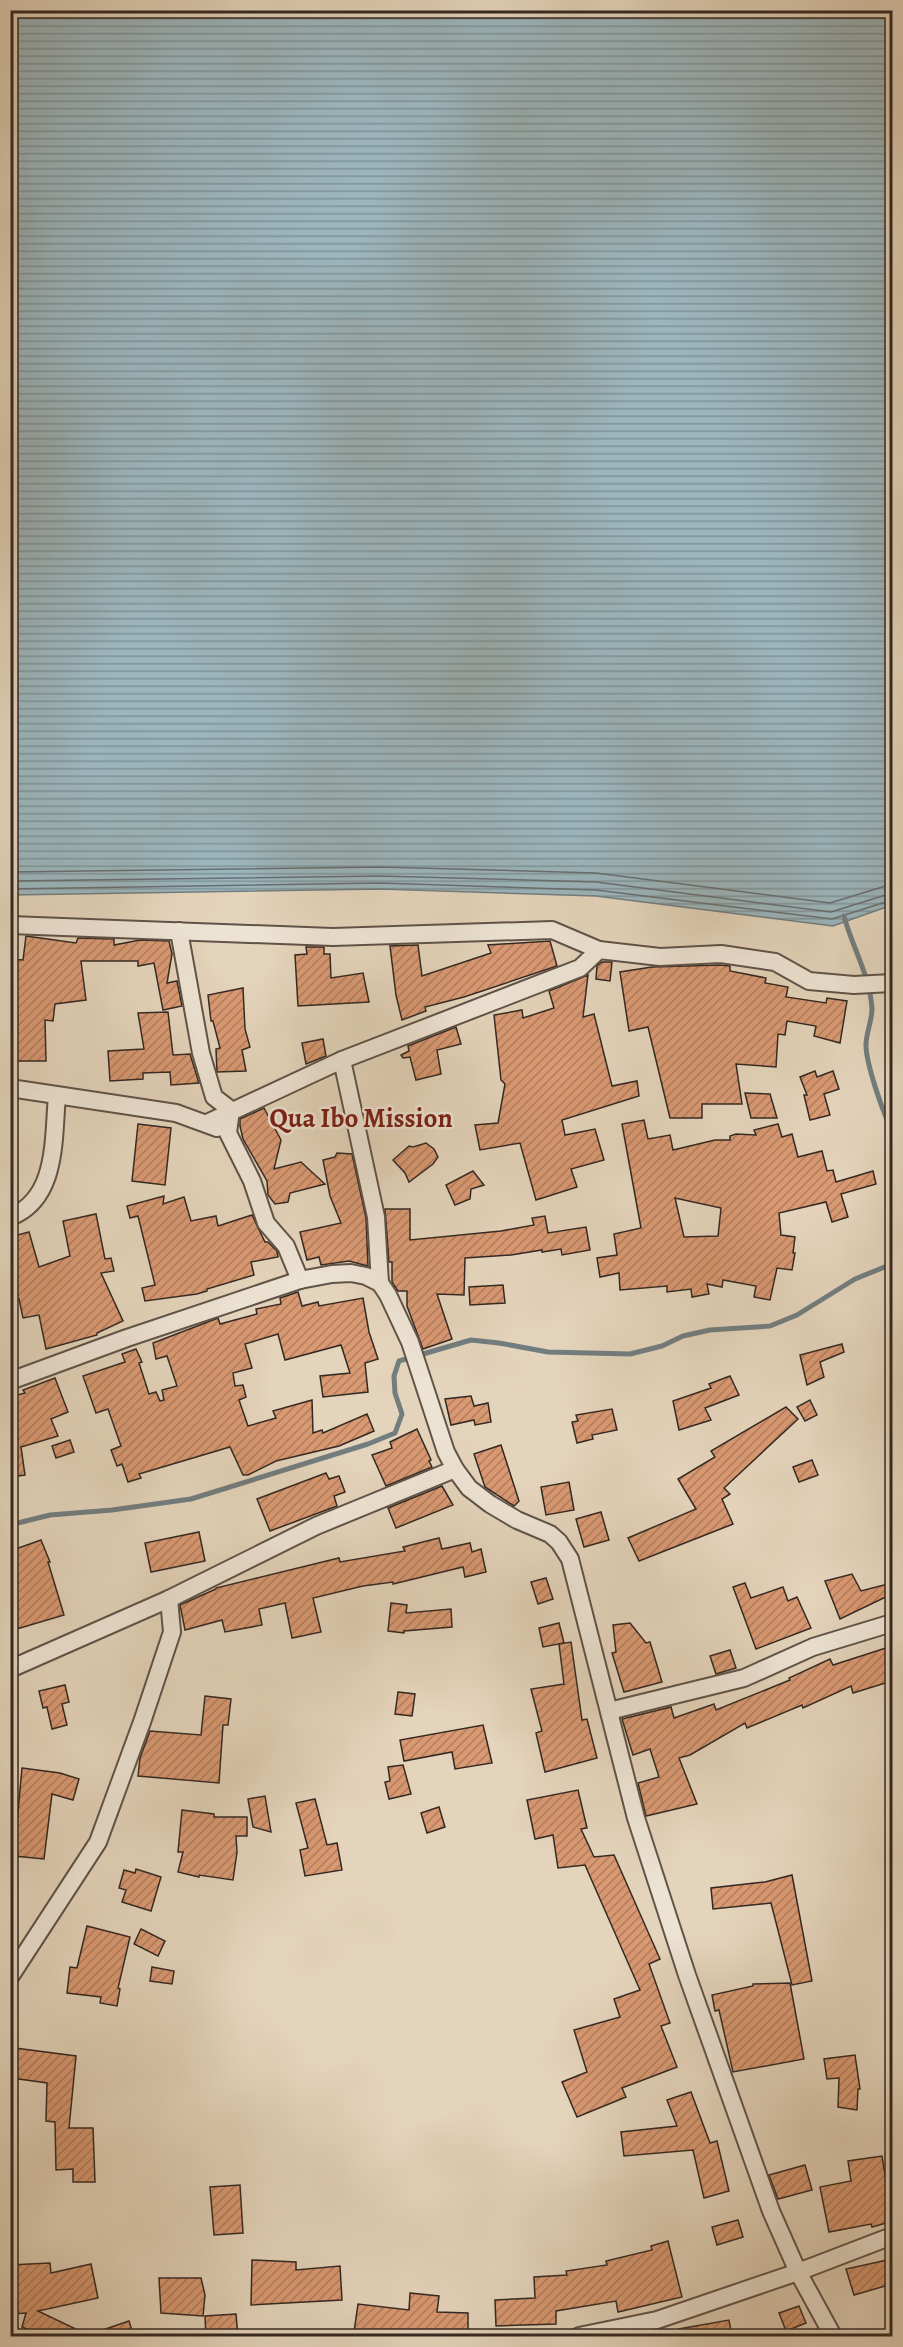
<svg xmlns="http://www.w3.org/2000/svg" width="903" height="2347" font-family="Alegreya,serif">
<style>
.water{fill:url(#water-rules);stroke:#727d7f;stroke-width:1.5}
.lines{fill:none;stroke-linecap:round;stroke-linejoin:round}
.shore{stroke:#686e70;stroke-width:1.5}
.stream{stroke:#727d7f;stroke-width:5}
.building{fill:url(#building-hatch);stroke:#342823;stroke-width:1.5;fill-rule:evenodd}
.minor-casing{stroke:#605349;stroke-width:20}
.minor{stroke:#ede3d3;stroke-width:16}
.labels{text-anchor:middle;stroke-width:5;stroke-linejoin:round;paint-order:stroke}
.quarter-label{font-size:27px;font-weight:bold;fill:#7a1f14;stroke:#ede3d3}
</style>
<defs>
<pattern id="water-rules" width="6" height="5" patternUnits="userSpaceOnUse" patternTransform="scale(1.5)"><rect width="6" height="5" fill="#9bb5bc"/><path d="M0 2.5h6" fill="none" stroke="#7f9398"/></pattern>
<pattern id="building-hatch" width="6" height="6" patternUnits="userSpaceOnUse" patternTransform="scale(1.5)"><rect width="6" height="6" fill="#d99972"/><path d="M-1 1l2-2M0 6l6-6M5 7l2-2" fill="none" stroke="#b17d5d"/></pattern>
</defs>
<rect width="100%" height="100%" fill="#e4d4bb"/>
<filter id="stains"><feTurbulence type="fractalNoise" baseFrequency=".00333" numOctaves="4"/><feColorMatrix values="0 0 0 0 .2 0 0 0 0 .09 0 0 0 0 .02 0 0 0 .5 -.17"/></filter>
<radialGradient id="worn" r=".72"><stop offset=".6" stop-color="#630" stop-opacity="0"/><stop offset="1" stop-color="#630" stop-opacity=".3"/></radialGradient>
<path class="water" d="M10,11H892V905L833,926L596,896L380,889L11,895Z"/>
<g class="lines">
<g class="shore">
<path d="M10,872L380,867L596,873L830,903L892,884"/>
<path d="M10,881L380,876L596,882L831,912L892,893"/>
<path d="M10,889L380,883L596,890L832,919L892,900"/>
</g>
<g class="stream">
<path d="M844,916C852,947 870,975 872,1009C872,1021 866,1033 866,1045C866,1063 883,1114 892,1129"/>
<path d="M10,1525L50,1515L112,1510L191,1499L368,1444L395,1433L402,1414L395,1393L394,1376L399,1361L471,1340L499,1343L548,1352L630,1354L662,1346L683,1336L710,1330L770,1326L797,1315L855,1279L892,1264"/>
</g>
</g>
<g class="building">
<path d="M26,936L76,943L78,938L114,939V945L140,940L169,941L172,954L167,983L177,981L182,1006L163,1010L154,963L138,966V961H81L86,1000L55,1004L53,1021L45,1020L46,1061H10V959L23,960Z"/>
<path d="M550,941L557,966L464,997L425,1007L426,1011L402,1020L396,995L390,946L418,945L422,976L491,953L488,945Z"/>
<path d="M306,947H324V954H330L331,978L363,973L369,1002L298,1006L295,955L307,954Z"/>
<path d="M602,962H612L610,981L596,979L597,966Z"/>
<path d="M720,965L730,966V971L766,978L765,983L788,987L786,997L826,1003L827,998L847,1001L840,1043L814,1036L816,1026L787,1021L785,1035L778,1034L776,1067L736,1064L742,1104H702V1118H670L648,1027L629,1031L620,972L652,967Z"/>
<path d="M588,975L583,1017L594,1014L612,1086L637,1081L639,1096L562,1120L565,1135L595,1129L604,1160L571,1169L577,1187L536,1200L520,1143L480,1150L475,1125L498,1123L505,1084L501,1080L494,1015L522,1010L523,1018L554,1008L549,991Z"/>
<path d="M243,988L245,1029L250,1047L242,1050L246,1071L217,1072L216,1049L220,1048L213,1021H211L208,995Z"/>
<path d="M168,1012L173,1055L190,1054L199,1083L171,1085L170,1072L143,1073V1079L110,1081L108,1051L144,1049L138,1013Z"/>
<path d="M456,1027L461,1044L437,1050L441,1074L416,1080L410,1057L403,1058L401,1055L409,1051L408,1046Z"/>
<path d="M323,1039L326,1056L306,1064L302,1043Z"/>
<path d="M815,1071L817,1077L833,1071L839,1089L824,1094L830,1115L810,1120L804,1095H807L800,1077Z"/>
<path d="M745,1093L770,1094L777,1118H751Z"/>
<path d="M264,1108L281,1140L274,1169L301,1162L325,1184L290,1193L288,1202L275,1204L268,1195L267,1181L243,1139L240,1126V1119Z"/>
<path d="M644,1120L648,1139L670,1135L673,1150L715,1140H730V1136L736,1134L756,1135L754,1130L778,1124L782,1137L792,1134L798,1157L822,1151L827,1171L833,1170L836,1182L873,1171L876,1184L841,1194L848,1217L832,1222L826,1202L779,1213L781,1235L795,1237L793,1253H795L792,1270L777,1268L770,1300L754,1297L756,1286L723,1280L722,1287L707,1284L709,1294L692,1297L691,1289L667,1292V1286L620,1290L619,1273L600,1277L597,1258L617,1255L614,1234L641,1228L622,1124ZM675,1198L721,1208L718,1236L684,1237Z"/>
<path d="M138,1124L171,1128L165,1185L132,1181Z"/>
<path d="M426,1143L434,1149L438,1157L433,1164L409,1182L405,1173L393,1160L409,1146L413,1147Z"/>
<path d="M337,1153L352,1154L366,1218L368,1266L349,1261L321,1265L319,1257L307,1260L300,1232L341,1223L330,1196L323,1160L335,1157Z"/>
<path d="M473,1171L484,1185L471,1189L470,1199L455,1205L446,1185Z"/>
<path d="M164,1196L163,1204L184,1197L191,1221L216,1216L218,1226L252,1215L265,1242H268L277,1251L278,1257L251,1262L254,1275L207,1289V1291L197,1294L145,1301L142,1288L155,1285L138,1216L130,1218L127,1206Z"/>
<path d="M385,1209H410V1240L501,1231L534,1225L532,1218L545,1216L548,1233L586,1227L590,1250L562,1255L561,1249L542,1252V1250L511,1255L465,1258L464,1295L437,1294L452,1339L423,1349L407,1306V1291H398L392,1282V1262H389Z"/>
<path d="M96,1214L105,1259L111,1258L114,1271L101,1273L123,1321L97,1333V1335L46,1349L39,1315L23,1318L19,1299L10,1302V1237L29,1232L39,1267L70,1256L63,1221Z"/>
<path d="M503,1285L505,1303L470,1305L469,1287Z"/>
<path d="M298,1292L302,1306L318,1302L319,1306L363,1298L369,1332L378,1359L365,1363L368,1392L323,1397L320,1376L350,1373L341,1345L285,1360L278,1334L245,1344L252,1368L233,1373L235,1386L243,1385L246,1397L239,1400L248,1426L276,1418L273,1411L312,1400L313,1433L322,1430L323,1433L367,1414L374,1431L339,1446L276,1461L248,1475H243L230,1447L139,1474L141,1478L128,1482L122,1464L117,1466L111,1450L121,1446L108,1409L96,1413L83,1376L125,1362L122,1354L136,1349L142,1362L139,1363L149,1394L156,1392L160,1401L164,1400L162,1390L177,1386L167,1356L156,1359L153,1343L218,1318L220,1324L257,1314L256,1309L281,1304L280,1298Z"/>
<path d="M842,1344L844,1352L820,1362L824,1377L807,1385L800,1355Z"/>
<path d="M730,1376L739,1395L705,1408L711,1420L679,1430L673,1401L711,1388L709,1384Z"/>
<path d="M55,1378L68,1412L51,1419L58,1436L21,1447L25,1475L10,1477V1416L15,1415L10,1397L25,1393L23,1390Z"/>
<path d="M471,1396L474,1406L488,1403L491,1422L475,1425L474,1420L451,1425L445,1399Z"/>
<path d="M810,1400L817,1415L805,1421L797,1407Z"/>
<path d="M786,1407L798,1419L724,1488L730,1494L722,1499L733,1524L639,1561L628,1538L696,1509L678,1479L715,1457L711,1451Z"/>
<path d="M612,1409L617,1430L592,1435L593,1439L577,1443L572,1422L578,1421L576,1415Z"/>
<path d="M417,1429L431,1460L429,1461L432,1467L386,1486L372,1455L392,1448L390,1442Z"/>
<path d="M70,1440L74,1452L56,1458L52,1446Z"/>
<path d="M501,1445L519,1501L514,1506L485,1487L474,1454Z"/>
<path d="M812,1460L818,1475L799,1482L793,1467Z"/>
<path d="M326,1473L329,1479L339,1476L345,1492L334,1496L337,1506L270,1531L257,1499Z"/>
<path d="M569,1482L574,1510L546,1515L541,1487Z"/>
<path d="M442,1486L453,1505L396,1528L388,1508Z"/>
<path d="M601,1512L609,1540L584,1547L576,1519Z"/>
<path d="M199,1532L205,1561L151,1572L145,1543Z"/>
<path d="M439,1538L442,1549L470,1543L472,1552L481,1549L486,1572L465,1577L463,1567L393,1584V1582L363,1586L313,1598L321,1632L292,1638L285,1603L259,1609L262,1625L225,1632L222,1620L185,1630L180,1605L216,1589V1588L339,1558L340,1562L405,1551L403,1547Z"/>
<path d="M41,1540L50,1562H48L64,1615L10,1631V1551Z"/>
<path d="M852,1574L861,1591L892,1583V1594L840,1619L825,1581Z"/>
<path d="M546,1578L553,1599L538,1604L531,1582Z"/>
<path d="M745,1583L751,1598L783,1587L788,1601L797,1597L811,1628L756,1649L733,1587Z"/>
<path d="M391,1603L407,1605L406,1613L451,1609L452,1627L404,1631V1633L388,1631Z"/>
<path d="M559,1623L564,1643L543,1647L539,1628Z"/>
<path d="M630,1623L646,1643L650,1642L662,1682L624,1692L612,1653L616,1652L613,1625Z"/>
<path d="M571,1642L582,1720L587,1719L597,1758L545,1772L536,1733L542,1731L531,1689L564,1684L559,1644Z"/>
<path d="M892,1646V1681L853,1693L851,1686L803,1708L802,1705L747,1728L745,1723L690,1755L679,1758L697,1804L646,1816L638,1783L659,1777L650,1749L633,1755L622,1719L671,1707L674,1718L714,1704L716,1710L790,1680L789,1678L830,1659L833,1665Z"/>
<path d="M730,1650L736,1668L716,1674L710,1656Z"/>
<path d="M65,1685L69,1702L62,1704L67,1725L52,1729L47,1707L43,1708L39,1691Z"/>
<path d="M398,1692L415,1694L412,1716L395,1714Z"/>
<path d="M205,1696L231,1699L228,1725H223L219,1783L138,1776L140,1758L150,1731L201,1735Z"/>
<path d="M483,1725L492,1763L455,1769L452,1752L404,1761L400,1740Z"/>
<path d="M403,1765L411,1794L389,1799L385,1782L390,1781L388,1767Z"/>
<path d="M22,1768L60,1773L79,1779L73,1800L52,1794L44,1859L14,1856Z"/>
<path d="M578,1790L587,1828L581,1829L594,1857L614,1855L660,1959L649,1964L670,2023L661,2026L677,2067L622,2088L626,2097L577,2117L562,2082L587,2072L574,2030L620,2017L614,1999L640,1990L585,1865L558,1868L553,1835L535,1839L527,1800Z"/>
<path d="M265,1796L271,1832L253,1827L248,1799Z"/>
<path d="M315,1799L327,1845L337,1843L342,1870L305,1876L300,1850L308,1848L296,1803Z"/>
<path d="M439,1807L445,1827L427,1833L421,1813Z"/>
<path d="M182,1810L214,1814V1817H247V1836H236L237,1852L233,1880L199,1875V1877L178,1872L183,1852H178Z"/>
<path d="M136,1869L161,1877L151,1911L122,1902L126,1890L119,1888L124,1870L135,1873Z"/>
<path d="M792,1875L812,1981L792,1985L771,1903L713,1909L711,1888L765,1882Z"/>
<path d="M87,1926L130,1937L118,1988L120,1989L117,2006L100,2003L101,1997L67,1993L70,1967L77,1968Z"/>
<path d="M141,1929L165,1941L158,1956L134,1944Z"/>
<path d="M152,1967L174,1971L172,1984L150,1981Z"/>
<path d="M790,1983L804,2059L733,2072L719,2010L715,2011L712,1995L753,1986V1984Z"/>
<path d="M15,2048L76,2056L69,2128H93L95,2182H73V2169L56,2170L55,2122L46,2121L47,2083L12,2078Z"/>
<path d="M855,2055L860,2089H858L857,2110L838,2107L839,2078L827,2079L824,2059Z"/>
<path d="M691,2092L710,2143L717,2141L729,2191L704,2198L693,2150L624,2156L621,2132L677,2126L667,2100Z"/>
<path d="M882,2156L891,2212L890,2222L872,2227L871,2224L829,2232L820,2187L851,2181L848,2161Z"/>
<path d="M805,2165L812,2190L778,2199L769,2175Z"/>
<path d="M240,2185L243,2233L214,2235L210,2187Z"/>
<path d="M738,2220L743,2237L717,2245L712,2227Z"/>
<path d="M668,2241L682,2297L618,2312L616,2301L556,2311V2324L496,2326L495,2300L535,2298L534,2277L567,2275L566,2271L607,2265L606,2261L652,2250L651,2246Z"/>
<path d="M892,2259V2284L854,2295L846,2269Z"/>
<path d="M252,2260L296,2262V2270L340,2266L342,2300L251,2305Z"/>
<path d="M50,2263L51,2273L91,2264L98,2298L38,2311L88,2335L129,2321L134,2337H28L27,2329L22,2327L26,2313L10,2314V2265Z"/>
<path d="M159,2278H201L205,2295L203,2316L161,2313Z"/>
<path d="M410,2293L439,2296L437,2312L468,2313V2337H391L354,2332L358,2304L409,2310Z"/>
<path d="M799,2306L806,2323L786,2331L779,2313Z"/>
<path d="M236,2314L238,2337H206L205,2316Z"/>
<path d="M729,2320L732,2337H679V2329Z"/>
</g>
<g class="lines">
<g class="minor-casing">
<g id="minor">
<path d="M10,925L333,937L552,930L599,950L660,957L721,954L775,962L809,981L854,985L892,983"/>
<path d="M179,931L201,1053L214,1097L231,1110L228,1133L252,1181L266,1223L286,1246L300,1280"/>
<path d="M342,1060L376,1217L380,1283"/>
<path d="M10,1088L176,1113L217,1128"/>
<path d="M207,1123L342,1060L580,968L599,950"/>
<path d="M10,1217C58,1199 53,1138 57,1096"/>
<path d="M10,1381L127,1338L300,1280L332,1274L351,1273L366,1276L380,1283L388,1295L410,1342L446,1452L455,1469L469,1488L490,1504L517,1520L550,1534L559,1542L570,1559L636,1818L687,1975L771,2211L798,2272L833,2336"/>
<path d="M10,1669L169,1599L316,1526L455,1469"/>
<path d="M609,1711L744,1678L813,1647L892,1623"/>
<path d="M10,1977L98,1842L142,1722L172,1632L169,1599"/>
<path d="M579,2336L657,2320L798,2272L892,2236"/>
</g>
</g>
<use href="#minor" class="minor"/>
</g>
<g class="labels">
<g class="quarter-label">
<text x="361" y="1127">Qua Ibo Mission</text>
</g>
</g>
<rect width="903" height="2347" fill="none" stroke="#e4d4bb" stroke-width="36"/>
<rect x="12" y="12" width="879" height="2323" fill="none" stroke="#342823" stroke-width="3"/>
<rect x="18" y="18" width="867" height="2311" fill="none" stroke="#342823" stroke-width="1.5"/>
<rect width="100%" height="100%" filter="url(#stains)"/>
<rect width="100%" height="100%" fill="url(#worn)"/>
</svg>
